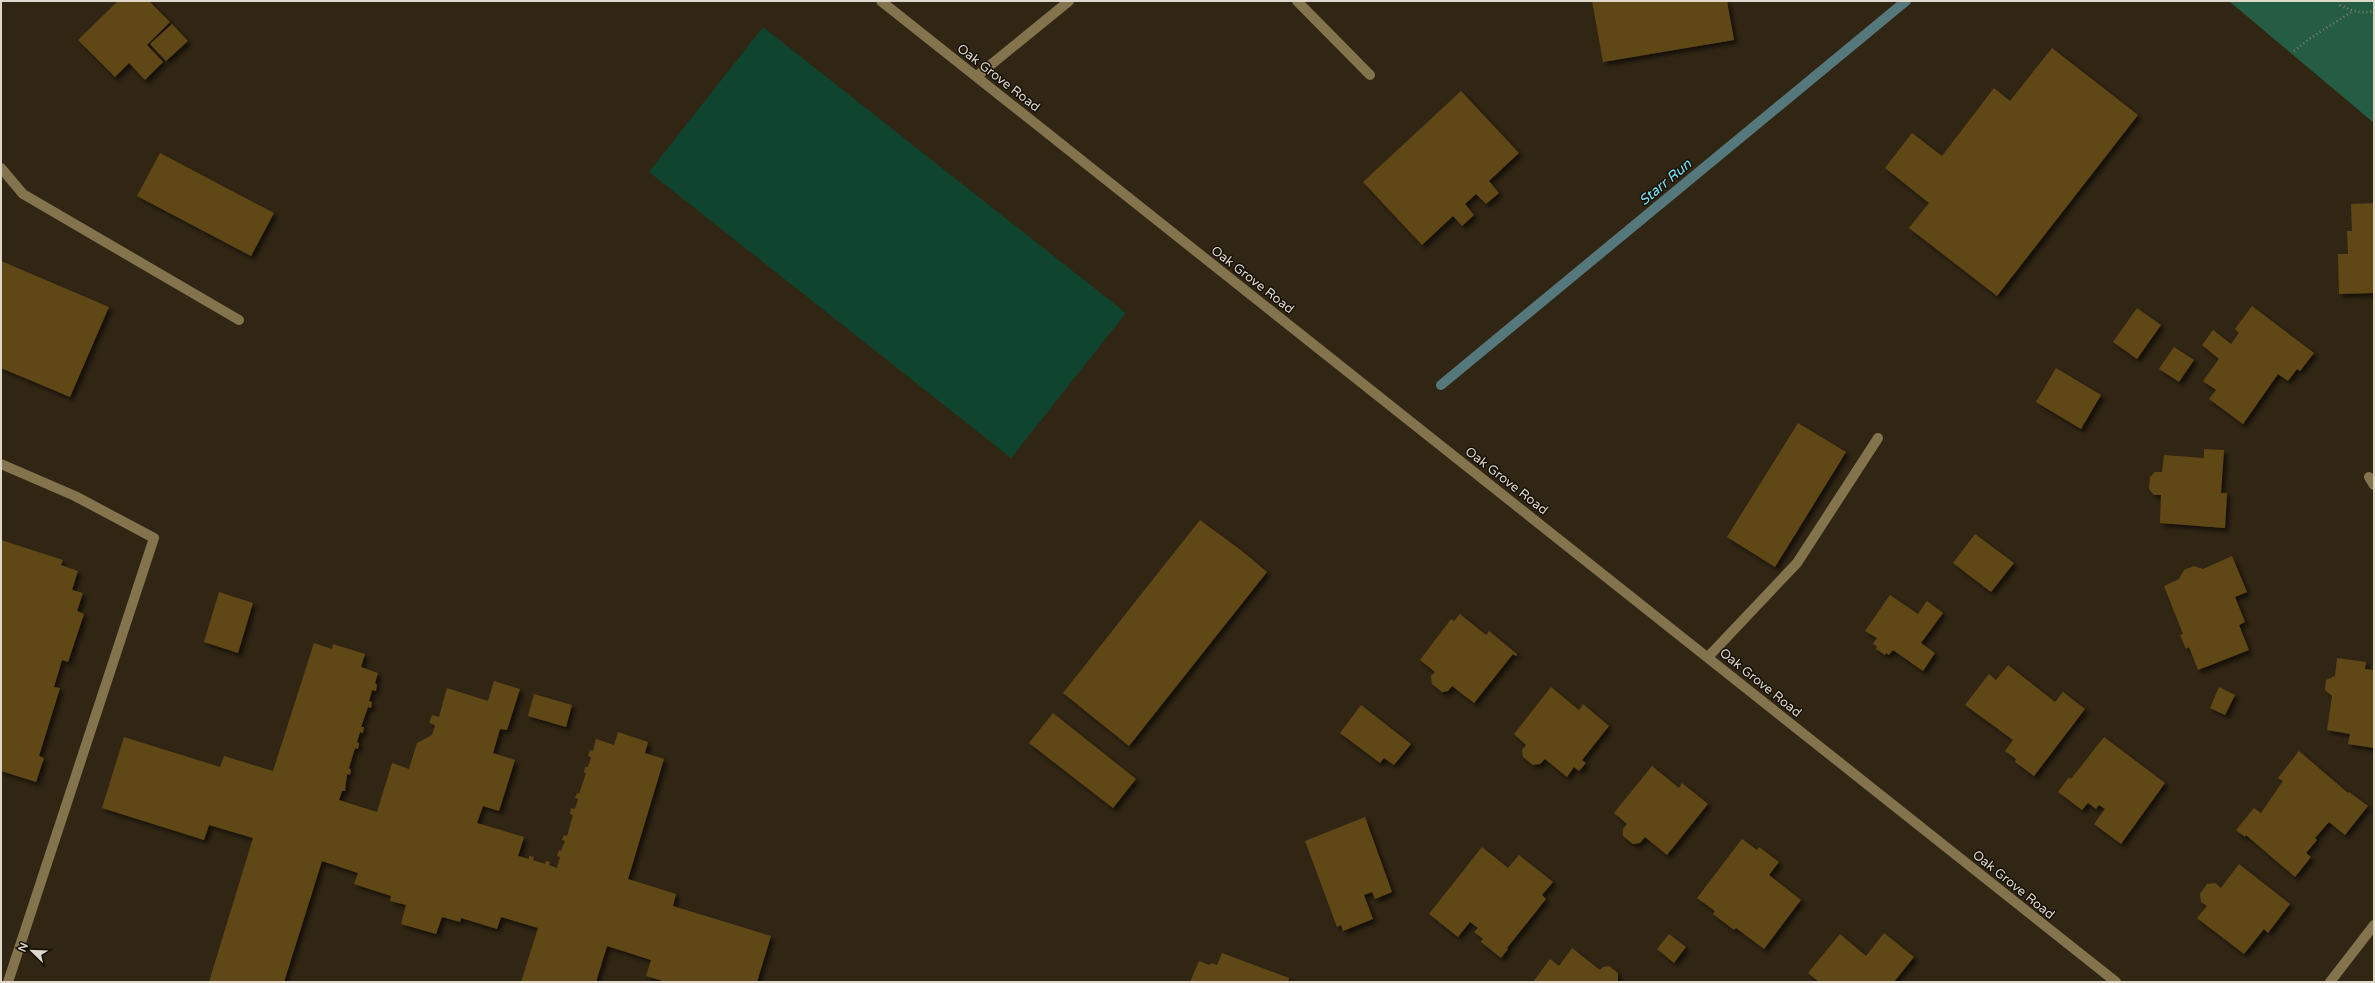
<svg xmlns="http://www.w3.org/2000/svg" width="2375" height="983" font-family="'Varela Round',sans-serif">
<style>
.green{fill:#0f442e}
.forest{fill:#255d44}
.lines{fill:none;stroke-linecap:round;stroke-linejoin:round}
.stream{stroke:#55787c;stroke-width:10}
.building{fill:#614718;filter:url(#shadow)}
.path{stroke:#857c6d;stroke-width:2.5;stroke-dasharray:1 3;stroke-linecap:butt}
.minor{stroke:#84744d;stroke-width:10}
.labels{text-anchor:middle;stroke-width:3;stroke-linejoin:round;paint-order:stroke}
.street-label{font-size:13px;fill:#ded7cc;stroke:#151008}
.water-label{font-size:14px;font-style:italic;fill:#7ae4f9;stroke:#151008}
</style>
<defs>
<filter id="shadow"><feDropShadow dx="3.5" dy="3.5" stdDeviation="2" flood-color="#0009"/></filter>
</defs>
<rect width="100%" height="100%" fill="#312614"/>
<path class="green" d="M763,27L1126,313L1011,458L649,172Z"/>
<path class="forest" d="M2229,1H2374V123Z"/>
<g class="lines">
<path class="stream" d="M1441,385L1906,1"/>
</g>
<g class="building">
<path d="M118,1H149L170,22L147,45L163,62L145,80L129,63L115,77L78,40Z"/>
<path d="M1592,1H1727L1734,40L1603,62Z"/>
<path d="M172,24L188,41L166,61L150,44Z"/>
<path d="M2052,48L2138,115L1997,296L1909,228L1929,203L1885,168L1912,133L1942,156L1994,88L2010,101Z"/>
<path d="M1461,91L1519,153L1489,181L1499,193L1486,204L1476,194L1465,204L1474,215L1462,226L1453,216L1422,245L1363,182Z"/>
<path d="M160,153L274,213L251,256L137,196Z"/>
<path d="M2374,203V293L2339,294L2338,254H2348L2347,231H2352L2351,204Z"/>
<path d="M1,261L109,307L70,397L1,368Z"/>
<path d="M2252,306L2314,353L2300,371L2297,369L2288,381L2278,374L2243,424L2209,399L2216,390L2203,381L2219,359L2202,345L2213,330L2231,344L2239,333L2235,329Z"/>
<path d="M2137,308L2161,325L2137,359L2113,342Z"/>
<path d="M2174,347L2194,360L2179,382L2159,369Z"/>
<path d="M2056,368L2101,395L2081,429L2036,402Z"/>
<path d="M1798,423L1846,452L1775,567L1727,537Z"/>
<path d="M2204,449L2224,450L2221,493H2227L2225,528L2160,523L2161,495H2154L2149,489L2150,477L2155,472H2162L2164,455L2204,458Z"/>
<path d="M1200,520L1242,551L1267,572L1129,746L1063,693Z"/>
<path d="M1975,534L2014,563L1991,592L1953,563Z"/>
<path d="M1,540L63,560L61,565L78,571L72,590L83,593L77,611L84,614L68,662L62,660L54,687L60,688L39,756L44,758L36,782L1,771Z"/>
<path d="M2232,556L2247,592L2235,597L2245,622L2239,625L2249,650L2198,670L2189,647L2186,649L2180,635L2183,634L2164,586L2179,579L2184,570L2194,566L2203,569Z"/>
<path d="M219,592L253,603L238,653L204,642Z"/>
<path d="M1890,595L1918,614L1927,601L1943,613L1921,643L1935,653L1923,671L1893,650L1889,655L1886,653L1885,655L1876,649L1877,646L1873,644L1877,638L1865,631Z"/>
<path d="M1460,614L1486,635L1489,631L1517,654L1516,656L1513,654L1474,703L1452,686L1448,691L1442,692L1432,684L1431,676L1435,672L1420,660L1451,619L1454,621Z"/>
<path d="M314,643L332,649L333,644L365,654L361,667L378,673L375,683L377,685L376,691L372,690L369,701L372,702L371,708L368,707L361,727H364L363,733L360,732L357,742L359,743L358,749L355,748L349,768L351,770L350,775L347,774L345,791H342L339,800L377,812L392,763L409,769L417,743L432,735L435,725L429,723L432,715L439,717L447,688L488,701L494,681L520,689L507,730L500,729L493,753L515,760L499,811L483,806L477,823L524,837L518,856L529,859V856L534,857L533,860L545,864L546,861L550,862L549,865L557,868L560,857L557,856L559,850L561,851L565,841L562,840L564,835L567,836L573,815L570,814L571,808L575,809L578,799L575,798L577,793L579,794L586,773L584,772L585,767H588L591,757L588,756L590,750L593,751L596,739L614,745L618,732L648,742L645,753L664,759L628,879L676,894L673,906L771,936L757,982H666L646,976L651,960L607,946L596,982H521L538,928L501,917L497,929L461,918L460,922L442,917L436,934L401,924L406,905L390,901L391,896L354,884L358,873L322,861L284,982H209L253,838L209,825L204,840L102,808L124,737L220,767L224,756L273,771Z"/>
<path d="M2337,658L2366,662L2365,669L2374,670V748L2348,744L2350,734L2327,730L2332,696L2325,690L2326,680L2335,676Z"/>
<path d="M2008,665L2055,702L2063,692L2085,709L2034,776L2015,762L2016,759L2005,751L2013,740L1965,705L1989,674L1996,680Z"/>
<path d="M1551,687L1579,710L1583,704L1609,726L1582,760L1586,763L1579,771L1574,767L1567,777L1545,759L1540,764L1533,765L1523,757L1522,750L1526,745L1514,734Z"/>
<path d="M2219,687L2235,695L2225,715L2210,708Z"/>
<path d="M534,694L572,705L566,727L528,716Z"/>
<path d="M1361,705L1411,744L1394,765L1384,758L1380,763L1340,733Z"/>
<path d="M1053,713L1136,779L1113,808L1029,743Z"/>
<path d="M2104,737L2165,783L2121,844L2094,824L2105,809L2099,805L2096,809L2088,803L2082,810L2058,792L2069,777L2071,779Z"/>
<path d="M2299,751L2348,793L2349,792L2368,806L2345,835L2329,822L2315,838L2317,840L2306,853L2311,857L2295,877L2246,835L2245,837L2236,830L2254,808L2261,813L2283,781L2278,778Z"/>
<path d="M1652,766L1679,788L1682,783L1708,804L1667,855L1645,837L1640,843L1633,844L1623,836V829L1627,824L1614,813Z"/>
<path d="M1365,817L1392,892L1375,899L1372,892L1364,895L1373,919L1343,931L1341,925L1337,927L1305,841Z"/>
<path d="M1742,839L1757,850L1759,847L1779,862L1769,875L1801,900L1764,949L1736,928L1734,930L1713,914L1715,911L1697,898Z"/>
<path d="M1482,847L1508,868L1519,855L1553,882L1542,895L1546,899L1507,948L1508,949L1501,958L1481,942L1483,939L1474,932L1478,928L1470,922L1458,937L1429,914Z"/>
<path d="M2239,864L2290,904L2268,933L2264,929L2244,954L2197,918L2207,906L2201,902L2200,894L2207,884L2215,883L2221,888Z"/>
<path d="M1884,933L1914,957L1894,982H1819L1808,973L1840,934L1866,956Z"/>
<path d="M1669,934L1686,947L1674,963L1657,949Z"/>
<path d="M1572,948L1600,970L1603,967L1609,966L1618,973V982H1533L1550,959L1559,966Z"/>
<path d="M1222,953L1289,978L1288,982H1190L1199,961L1210,965L1211,963L1217,965Z"/>
</g>
<g class="lines">
<g class="path">
<path d="M2339,1L2340,5C2352,11 2361,14 2374,11"/>
<path d="M2294,51L2309,39L2353,11"/>
</g>
<g class="minor">
<path d="M881,1L2116,982"/>
<path d="M1297,1L1370,75"/>
<path d="M977,76L1069,1"/>
<path d="M1,168L23,194L239,320"/>
<path d="M1,464L75,496L154,538L8,982"/>
<path d="M2369,477L2374,485"/>
<path d="M1708,657L1797,563L1878,438"/>
<path d="M2330,982L2374,925"/>
</g>
</g>
<g class="labels">
<g class="street-label">
<text transform="translate(999 77) rotate(38)" y="5">Oak Grove Road</text>
<text transform="translate(1253 279) rotate(38)" y="5">Oak Grove Road</text>
<text transform="translate(1507 480) rotate(38)" y="5">Oak Grove Road</text>
<text transform="translate(1761 682) rotate(39)" y="5">Oak Grove Road</text>
<text transform="translate(2014 884) rotate(39)" y="5">Oak Grove Road</text>
</g>
<g class="water-label">
<text transform="translate(1665 182) rotate(-40)" y="5">Starr Run</text>
</g>
</g>
<rect width="2375" height="983" fill="none" stroke="#ded7cc" stroke-width="4"/>
<g transform="translate(32 951) rotate(293)" stroke="#151008" stroke-width="3" paint-order="stroke">
<path d="M0-3L7 15L0 10L-7 15Z" fill="#ded7cc"/>
<text y="-6" font-size="11" font-weight="bold" text-anchor="middle" fill="#ded7cc">N</text>
</g>
</svg>
